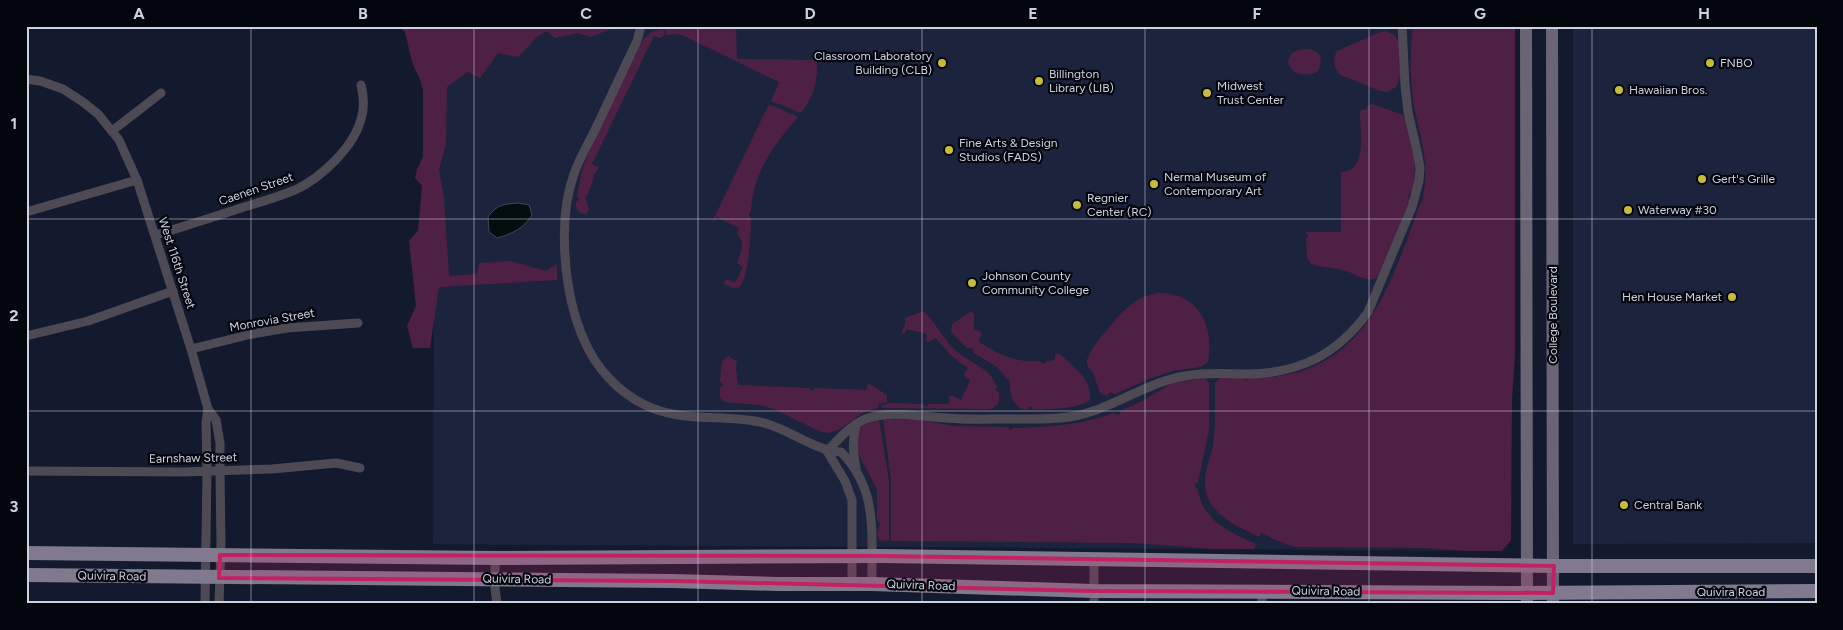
<svg xmlns="http://www.w3.org/2000/svg" width="1843" height="630" font-family="Figtree,sans-serif">
<style>
.built{fill:#1c233c}
.green{fill:#4e2144}
.water{fill:#020d0e;stroke:#3f484d}
.lines{fill:none;stroke-linecap:round;stroke-linejoin:round}
.minor{stroke:#4e4a54;stroke-width:9}
.secondary{stroke:#6b6475;stroke-width:12}
.primary{stroke:#81798e;stroke-width:14}
.marked{fill:#c32162;fill-opacity:0.2;stroke:#c32162;stroke-width:4;stroke-linejoin:round}
.grid{fill:none;stroke:#cdd2e0;stroke-width:1;stroke-opacity:0.55}
.poi-dot{fill:#c7bb3c;stroke:#04060e;stroke-width:2}
.labels{text-anchor:middle;stroke-width:4.5;stroke-linejoin:round;paint-order:stroke}
.poi-label{font-size:12px;fill:#cdd2e0;stroke:#04060e;text-anchor:start}
.street-label{font-size:12px;fill:#cdd2e0;stroke:#04060e}
.neatline{fill:none;stroke:#cdd2e0;stroke-width:2}
.grid-label{font-size:16px;text-anchor:middle;font-weight:bold;fill:#cdd2e0}
</style>
<rect width="100%" height="100%" fill="#141a2e"/>
<g class="built">
<path d="M435,26H1511L1501,551L433,544Z"/>
<path d="M1573,26H1817V543L1573,544Z"/>
</g>
<g class="green">
<path d="M398,26H612L609,30L590,37L578,33L555,38L546,31L537,37L518,57L498,53L480,78L467,72L447,87L446,144L439,170L444,197L449,276L477,274L479,263L510,261L546,271L557,264V280L439,287L430,348H413L407,326L416,306L409,241L418,230L422,186L415,178L417,169L423,157V90L419,77L412,62L405,32Z"/>
<path d="M678,26H736L737,59L817,60C818,81 814,96 801,113L771,101L779,82L682,35L674,34L667,35L664,28Z"/>
<path d="M1413,26H1515V356L1512,399L1511,540L1502,551H1466L1426,548L1296,547L1285,544L1261,533L1259,537C1234,525 1203,512 1205,479C1206,467 1211,456 1213,445C1216,424 1215,403 1215,383L1220,378H1243L1247,380L1248,378H1252C1365,378 1388,290 1421,202L1424,198L1423,195C1431,162 1418,132 1413,100C1410,75 1410,51 1413,26Z"/>
<path d="M663,29L665,35L660,38L654,36L653,38L592,164L598,167V169L593,175L594,178L587,196H585L589,210L586,214L580,213L576,207V202L579,200L577,196L582,170L592,144L643,40L651,32Z"/>
<path d="M1386,31L1395,35L1399,42L1400,77L1396,87L1388,92L1380,91L1341,75C1333,68 1332,60 1337,51L1380,32Z"/>
<path d="M1311,49L1318,53L1321,58L1319,70C1309,78 1290,76 1288,61L1292,53L1298,50Z"/>
<path d="M769,104L798,117C773,146 752,174 751,213H749V217H751C751,229 749,280 739,287C734,290 729,286 725,284L724,282L727,279L735,283L743,267L737,263C740,252 747,244 737,234L739,228L717,217L714,222H712Z"/>
<path d="M1372,104L1403,115C1411,129 1422,185 1408,196L1410,199C1405,210 1382,276 1374,279C1365,282 1354,273 1345,271C1334,267 1322,268 1311,264L1307,257L1306,239L1308,237L1306,232H1341V172C1368,171 1360,132 1360,113L1361,110L1367,109V106Z"/>
<path d="M1159,293C1198,293 1215,326 1208,362L1201,367L1172,371L1149,379L1115,394L1111,392L1107,396L1101,394C1097,387 1096,379 1093,372C1091,370 1087,366 1087,363C1086,356 1098,341 1102,336C1118,317 1132,296 1159,293Z"/>
<path d="M923,311C932,317 944,340 955,350C968,362 993,369 997,388H995L996,390L999,393C1000,401 999,406 990,409L882,408L881,406L889,403L922,404L927,407L929,404H949V396H953L961,400L970,380L965,377L964,374L968,368L950,355L936,338L929,342L926,341L927,334L907,329L904,334H901L905,324V318Z"/>
<path d="M972,311L974,314V330L980,331L982,334L978,341C995,353 1018,364 1040,361L1043,364L1047,361L1055,360V354L1059,353C1072,367 1092,377 1090,400C1080,409 1046,410 1032,409V407L1030,406L1027,410C1011,408 1009,391 1010,379L1008,380L997,367L974,353L972,348H967L951,332L952,324Z"/>
<path d="M728,356L737,361L736,368L738,385L810,388L811,391H813L815,388L866,390L868,383L887,395V402L879,404L878,408L864,412L840,429L829,433L821,432L774,409L758,405L724,402L720,398V387L723,385L720,381L722,361Z"/>
<path d="M1205,378L1209,383V430L1198,482L1195,484V487L1198,489C1202,521 1230,532 1256,544L1254,549H1212L1134,543L891,541V480L883,419L919,420L954,426L1008,427L1010,430L1014,428C1049,427 1081,425 1114,413L1117,415L1120,414V411L1146,399L1172,383Z"/>
<path d="M879,419L889,481V541L879,540C875,530 880,529 880,523L878,522L877,518V490L856,449L858,431L860,428L869,422Z"/>
</g>
<path class="water" d="M518,203L529,205L532,215C524,228 512,234 497,238L489,232L488,217C496,205 504,204 518,203Z"/>
<g class="lines">
<g class="minor">
<path d="M641,26L637,41C623,71 609,100 595,130C588,144 579,159 574,174C557,221 564,295 584,340C596,368 618,392 645,405C682,423 721,414 760,422C788,428 812,450 841,452C879,490 871,534 872,584"/>
<path d="M26,79L40,81L63,89L83,102L98,114L119,140L137,180L191,349L208,409L216,420L220,443V471L221,543L219,604"/>
<path d="M112,131L161,93"/>
<path d="M26,212L137,180"/>
<path d="M156,235C185,226 214,217 244,207C261,202 278,197 295,190C321,178 354,147 361,119C365,107 364,97 361,85"/>
<path d="M26,336L88,321L173,291"/>
<path d="M191,349L252,334L287,328L358,323"/>
<path d="M856,425C852,441 853,452 856,468"/>
<path d="M827,451C839,439 851,424 868,418C892,410 922,417 947,418C968,420 990,419 1011,419C1033,419 1054,420 1075,416C1114,408 1147,382 1185,376C1206,372 1228,374 1249,374C1300,373 1338,354 1368,312L1412,207L1419,181L1420,168L1417,151L1408,112L1405,85L1402,26"/>
<path d="M827,451L845,481L852,500V584"/>
<path d="M26,471L184,472L272,469L336,463L360,468"/>
<path d="M495,558V588L497,604"/>
<path d="M205,604L207,471L206,422L208,409"/>
<path d="M1094,604V558"/>
<path d="M1262,604V590"/>
</g>
<g class="secondary">
<path d="M1526,26L1527,604"/>
<path d="M1552,26L1553,604"/>
</g>
<g class="primary">
<path d="M26,553L495,558L881,556L1554,566H1817"/>
<path d="M26,575L673,581L777,584H872L1093,591L1510,593L1817,591"/>
</g>
</g>
<path class="marked" d="M220,555L881,556L1554,566L1553,593L1093,591L673,581L219,578Z"/>
<path class="grid" d="M251,26V604M474,26V604M698,26V604M922,26V604M1145,26V604M1369,26V604M1592,26V604M26,219H1817M26,411H1817"/>
<g class="poi-dot">
<circle cx="942" cy="63" r="5"/>
<circle cx="1710" cy="63" r="5"/>
<circle cx="1039" cy="81" r="5"/>
<circle cx="1619" cy="90" r="5"/>
<circle cx="1207" cy="93" r="5"/>
<circle cx="949" cy="150" r="5"/>
<circle cx="1702" cy="179" r="5"/>
<circle cx="1154" cy="184" r="5"/>
<circle cx="1077" cy="205" r="5"/>
<circle cx="1628" cy="210" r="5"/>
<circle cx="972" cy="283" r="5"/>
<circle cx="1732" cy="297" r="5"/>
<circle cx="1624" cy="505" r="5"/>
</g>
<g class="labels">
<g class="poi-label">
<text x="932" y="60" text-anchor="end">Classroom Laboratory<tspan x="932" dy="14">Building (CLB)</tspan></text>
<text x="1720" y="67">FNBO</text>
<text x="1049" y="78">Billington<tspan x="1049" dy="14">Library (LIB)</tspan></text>
<text x="1217" y="90">Midwest<tspan x="1217" dy="14">Trust Center</tspan></text>
<text x="1629" y="94">Hawaiian Bros.</text>
<text x="959" y="147">Fine Arts &amp; Design<tspan x="959" dy="14">Studios (FADS)</tspan></text>
<text x="1164" y="181">Nermal Museum of<tspan x="1164" dy="14">Contemporary Art</tspan></text>
<text x="1712" y="183">Gert's Grille</text>
<text x="1087" y="202">Regnier<tspan x="1087" dy="14">Center (RC)</tspan></text>
<text x="1638" y="214">Waterway #30</text>
<text x="982" y="280">Johnson County<tspan x="982" dy="14">Community College</tspan></text>
<text x="1722" y="301" text-anchor="end">Hen House Market</text>
<text x="1634" y="509">Central Bank</text>
</g>
<g class="street-label">
<text transform="translate(256 189) rotate(-19)" y="4">Caenen Street</text>
<text transform="translate(177 263) rotate(72)" y="4">West 116th Street</text>
<text transform="translate(1553 315) rotate(-90)" y="4">College Boulevard</text>
<text transform="translate(272 320) rotate(-10)" y="4">Monrovia Street</text>
<text transform="translate(193 458) rotate(-1)" y="4">Earnshaw Street</text>
<text transform="translate(112 576) rotate(1)" y="4">Quivira Road</text>
<text transform="translate(517 579) rotate(1)" y="4">Quivira Road</text>
<text transform="translate(921 585) rotate(2)" y="4">Quivira Road</text>
<text transform="translate(1326 591) rotate(1)" y="4">Quivira Road</text>
<text x="1731" y="596">Quivira Road</text>
</g>
</g>
<rect width="1843" height="630" fill="none" stroke="#04060e" stroke-width="55"/>
<rect x="28" y="28" width="1788" height="574" class="neatline"/>
<g class="grid-label">
<text x="139" y="19">A</text>
<text x="363" y="19">B</text>
<text x="586" y="19">C</text>
<text x="810" y="19">D</text>
<text x="1033" y="19">E</text>
<text x="1257" y="19">F</text>
<text x="1480" y="19">G</text>
<text x="1704" y="19">H</text>
<text x="14" y="129">1</text>
<text x="14" y="321">2</text>
<text x="14" y="512">3</text>
</g>
</svg>
